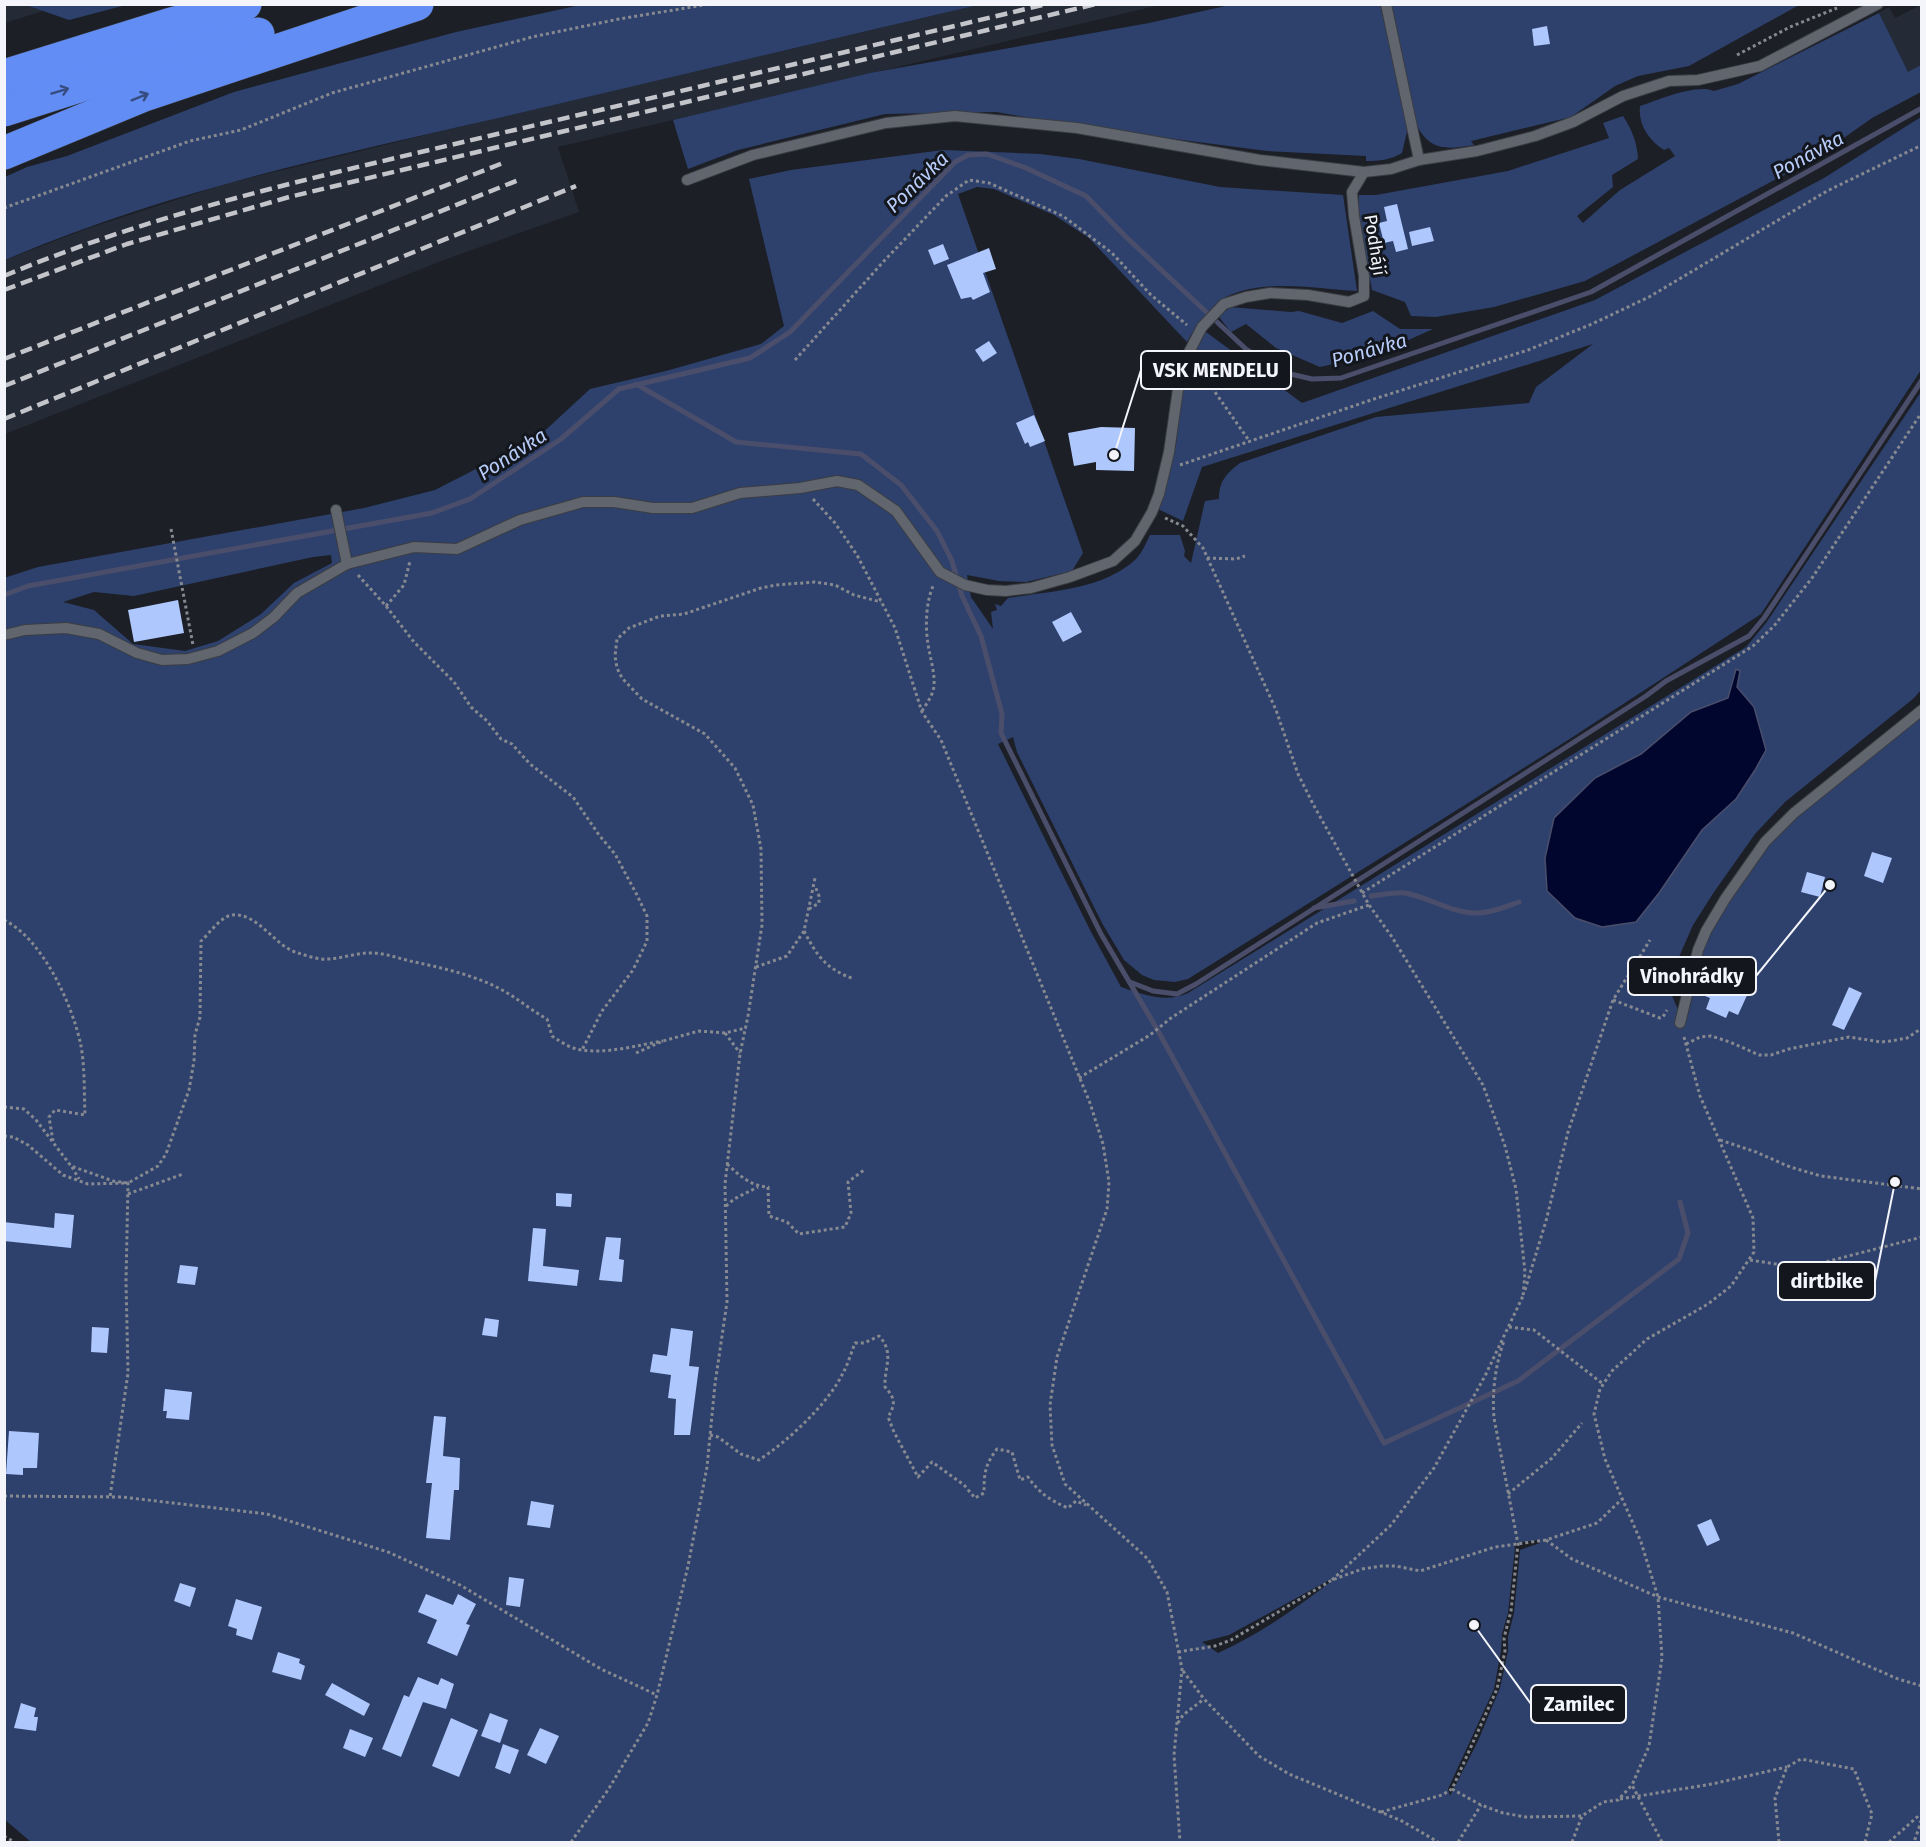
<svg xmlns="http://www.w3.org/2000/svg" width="1926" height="1847" font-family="'Fira Sans',sans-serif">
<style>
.built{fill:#242a36}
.green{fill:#2e416d;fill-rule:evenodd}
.water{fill:#01062e;stroke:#4a4e6b;stroke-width:1.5}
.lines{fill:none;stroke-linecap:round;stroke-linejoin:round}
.stream{stroke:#4a4e6b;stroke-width:5}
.building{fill:#aec7fc}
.lane-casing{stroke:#3a3d43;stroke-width:12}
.highway-casing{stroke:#3a3d43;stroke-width:34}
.path{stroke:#86898f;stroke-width:3;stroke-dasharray:3 3;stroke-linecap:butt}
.lane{stroke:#61656d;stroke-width:10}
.highway{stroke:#628df5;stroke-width:33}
.rail{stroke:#c3c5ca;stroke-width:4.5;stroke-dasharray:12 6;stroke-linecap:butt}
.oneway{stroke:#374c7e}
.labels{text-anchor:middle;stroke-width:6;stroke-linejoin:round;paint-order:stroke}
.street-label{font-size:18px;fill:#f3f5fa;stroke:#13161c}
.water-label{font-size:20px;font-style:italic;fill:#b7ccf9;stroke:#13161c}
.leader{fill:none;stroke:#f3f5fa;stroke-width:2}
.callout-dot{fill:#f3f5fa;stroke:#13161c;stroke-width:2}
.callout{fill:#13161c;stroke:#f3f5fa;stroke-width:2}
.callout-label{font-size:20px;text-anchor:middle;font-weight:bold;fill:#f3f5fa}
</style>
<rect width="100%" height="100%" fill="#1c1f26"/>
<g class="built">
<path d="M5,4L62,5L5,23Z"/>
<path d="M978,5H1160L558,147L579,212L449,258L5,434V260L86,229L225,184L446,130Z"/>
<path d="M1921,5V82L1914,85L1879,13L1889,7L1895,18Z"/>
</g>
<g class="green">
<path d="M585,4L978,5C814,43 650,83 485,121C323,158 157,194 5,260V177L27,167L67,156L234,92L456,32Z"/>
<path d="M1380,4L1408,127L1402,153C1390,160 1380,161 1366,161V156L1267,151L1083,127L996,112L885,114L738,150L688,169L673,120L870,73L1149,23L1230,5Z"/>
<path d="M33,5V4L126,5L69,20L29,6Z"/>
<path d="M1392,5H1799L1689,66L1638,76L1615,86L1571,117L1471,141L1474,145C1448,149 1431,152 1417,126Z"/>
<path d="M1879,13L1908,72L1921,65V92L1872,118L1814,159L1585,281L1494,307L1436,317L1411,316L1405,302L1372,290L1359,219V195H1376L1508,171L1609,138L1603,123L1623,116C1632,130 1637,142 1638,159L1612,175L1613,187L1577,216L1583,223L1620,190L1675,156L1669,148L1664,150C1649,140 1638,125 1640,106C1658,100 1697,83 1714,91L1738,84Z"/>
<path d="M1921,117V370L1761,614L1568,740L1188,979L1175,982L1154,980L1142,975L1124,960L1102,923L1017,752L1013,737L998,744L1090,930L1121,987C1144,995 1166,1003 1188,993L1746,647L1766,623L1921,392V690L1914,698L1785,802L1755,834L1714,892L1693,925L1667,984L1679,1012L1688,1015L1707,936L1760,854L1780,832L1921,715V1842H31L4,1819V578L38,567L364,508L435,490L538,437L590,389L666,371L761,344L784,326L749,179L791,170L943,150L1040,154L1079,159L1220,187L1343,195L1357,291C1315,289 1265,278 1226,297C1211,305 1195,328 1187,342L1089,238L1054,215L994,189L977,187L958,194L1083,553L1072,571L1026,582L999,581L967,575L971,597L993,629L991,612L997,610L995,604L1001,606L1008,598C1050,591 1103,590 1136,559C1142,553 1146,543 1150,535H1180L1185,551L1184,556L1191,563L1205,501L1219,499C1219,481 1226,474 1240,463L1376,417L1529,403L1536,387L1593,344L1202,467L1183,521L1158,509L1176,445L1183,383L1194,354L1206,332L1302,403L1595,300L1824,178ZM331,555L332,563L294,583L261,614L218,641L185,651L133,644L94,610L63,602L94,592L134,596L313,557ZM1539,1540L1540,1543L1520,1550L1514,1613L1508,1637V1651L1500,1688L1478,1741L1450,1796L1448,1789L1494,1689L1501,1651L1502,1634L1508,1613L1515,1548L1513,1543ZM1331,1579L1332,1581C1295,1609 1260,1634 1218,1653L1202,1642L1229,1635Z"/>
<path d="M1230,307L1291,312L1299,311L1342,323L1373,311L1400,329H1433L1377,354L1320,367L1276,348L1246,324L1231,332L1219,317Z"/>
</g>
<path class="water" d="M1736,669L1740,671L1737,687L1754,707L1766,750L1755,770L1736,799L1702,830L1659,893L1636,922L1602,927L1575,918L1547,891L1545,858L1554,818L1595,778L1641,754L1691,712L1728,698Z"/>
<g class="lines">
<g class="stream">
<path d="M636,384L736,442L861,454L901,485L937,531L952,561L962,596L981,636L1002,714L1001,733L1101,934L1157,1029L1384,1443L1518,1381L1679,1259L1688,1233L1680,1202"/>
<path d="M4,595L28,586L432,513L470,499L561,439L619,389L750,358L790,332L955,162L968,155L987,154L1026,168L1086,196L1126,237L1247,350L1286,373L1312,379L1341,378L1591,292L1922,108"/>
<path d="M1371,896C1382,895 1394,892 1405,893C1429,897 1453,914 1478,913C1492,913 1505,907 1519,902"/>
<path d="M1314,908L1354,901"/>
<path d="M1130,982L1153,991L1177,994L1196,984L1646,696L1666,681L1749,636L1764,618L1922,380"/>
</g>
</g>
<g class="building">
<path d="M1547,26L1550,44L1534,46L1532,29Z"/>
<path d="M1397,204L1408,249L1396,252L1393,241L1384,243L1379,223L1387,221L1384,207Z"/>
<path d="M1430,227L1434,241L1412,246L1409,232Z"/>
<path d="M943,244L949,259L934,265L928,250Z"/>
<path d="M989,248L996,269L983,273L990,292L973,300L971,297L961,299L947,265Z"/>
<path d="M989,341L997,353L983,362L975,350Z"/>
<path d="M1034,415L1045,441L1030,447L1028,442L1025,444L1016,423Z"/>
<path d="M1101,427L1135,428L1134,471L1096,470V462L1074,466L1068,433Z"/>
<path d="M178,600L184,633L134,642L128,610Z"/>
<path d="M1071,612L1082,632L1063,642L1052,622Z"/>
<path d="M1872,852L1892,858L1883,883L1864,876Z"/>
<path d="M1807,872L1825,877L1820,897L1801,892Z"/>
<path d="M1718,979L1749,991L1738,1015L1729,1011L1726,1018L1706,1009L1710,998L1695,992L1698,980L1716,985Z"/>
<path d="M1849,987L1862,993L1844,1030L1832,1025Z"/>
<path d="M556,1193L572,1194L571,1207L556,1206Z"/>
<path d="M55,1213L74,1215L71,1248L4,1241V1222L54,1228Z"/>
<path d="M533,1228L546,1229L543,1266L579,1270L577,1286L528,1281Z"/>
<path d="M606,1237L621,1238L619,1259L624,1260L622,1282L599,1280Z"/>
<path d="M180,1265L198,1267L195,1285L177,1283Z"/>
<path d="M485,1318L499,1320L497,1337L482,1335Z"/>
<path d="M92,1327L109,1328L107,1353L91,1352Z"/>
<path d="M671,1328L693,1331L689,1366L699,1367L690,1435H674L676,1399L668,1398L671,1375L650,1372L653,1354L667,1356Z"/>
<path d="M165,1389L192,1392L189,1420L166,1418L167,1411H163Z"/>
<path d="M434,1416L446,1417L443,1456L460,1458L459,1490H454L450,1540L426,1538L432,1483H426Z"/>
<path d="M9,1431L39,1433L37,1468H23V1475L6,1474Z"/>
<path d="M531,1501L554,1505L550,1528L527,1525Z"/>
<path d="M1711,1519L1720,1540L1707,1546L1697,1525Z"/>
<path d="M509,1577L524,1579L520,1607L506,1605Z"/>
<path d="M180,1583L196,1588L190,1607L174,1601Z"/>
<path d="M426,1594L453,1605L458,1594L476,1604L466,1624L470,1625L457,1656L427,1643L437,1620L418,1612Z"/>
<path d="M236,1599L262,1607L252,1640L236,1635L237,1629L228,1626Z"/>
<path d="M278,1652L300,1659L299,1663L305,1666L301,1680L272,1672Z"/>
<path d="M418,1677L438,1685L441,1678L454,1684L446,1709L423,1702L401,1757L382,1749L404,1695L409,1697Z"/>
<path d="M332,1683L370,1704L364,1716L325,1695Z"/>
<path d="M21,1703L36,1708L34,1717H38L36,1731L14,1728Z"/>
<path d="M490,1713L508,1720L500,1743L481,1736Z"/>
<path d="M451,1718L478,1730L459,1777L432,1766Z"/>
<path d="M540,1728L559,1736L546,1764L527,1755Z"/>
<path d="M350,1729L373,1738L365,1757L343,1748Z"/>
<path d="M503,1744L519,1750L510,1774L495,1768Z"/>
</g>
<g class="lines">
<g class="lane-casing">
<g id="lane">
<path d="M1386,4L1419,160"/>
<path d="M687,180L753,155L886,123L955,116L1077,128L1260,160L1364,172L1391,169L1419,160L1477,151L1535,136L1573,122L1623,96L1669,81L1698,80L1760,66L1878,4"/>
<path d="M336,510L347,564"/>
<path d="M4,635L25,630L66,628L99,634L137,653L162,660L188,659L218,651L253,633L274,617L297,593L347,564L414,547L457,549L520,520L583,502H614L653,508H692L740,493L800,488L837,481L858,485L896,511L940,572L965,585L987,590L1006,591L1031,588L1070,577L1113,561L1135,541L1152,512L1159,494L1169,452L1179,382L1188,354L1202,327L1224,304L1246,297L1270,293L1308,295L1349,302L1364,296V276L1354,216L1352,192L1364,172"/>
<path d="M1680,1023L1698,950L1706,931L1725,899L1765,842L1794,813L1922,710"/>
</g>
</g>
<g class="highway-casing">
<g id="highway">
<path d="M4,76L168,25L245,4"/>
<path d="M4,110L148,64L258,34"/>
<path d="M4,153L144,95L417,4"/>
</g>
</g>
<g class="path">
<path d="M1737,55L1790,27L1837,8"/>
<path d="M4,208L190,141L241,130L332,93L532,37L619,19L710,4"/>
<path d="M1202,359L1210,385L1250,442"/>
<path d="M795,360L884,261L946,196L969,180L989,183L1063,216L1112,253L1151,295L1187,325"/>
<path d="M1180,465L1374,399L1528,350L1592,324L1649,297L1827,191L1922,145"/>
<path d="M813,499L835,523L857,555L895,628L922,712L941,740L1090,1103L1103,1144L1109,1182L1107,1209L1057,1357L1050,1405L1052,1445L1065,1484L1148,1559L1167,1592L1182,1669L1174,1755L1180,1842"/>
<path d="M1165,518L1183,526L1203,548L1276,710L1298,774L1313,804L1369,905L1392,937L1483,1085L1505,1146L1516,1189L1525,1272L1523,1297"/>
<path d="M171,529L193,645"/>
<path d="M1207,558L1236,559L1245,556"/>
<path d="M358,575L386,606L414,642L454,682L471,707L487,721L501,739L512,744L530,764L573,797L599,835L615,854L637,895L647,916V941L633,970L602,1011L582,1050"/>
<path d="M386,606L404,585L410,561"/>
<path d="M922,711C927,703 933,695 934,686C935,672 930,658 928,644C925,626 926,600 934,584"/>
<path d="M1362,893L1753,646L1774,626L1812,578L1922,412"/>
<path d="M809,909L819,903V896L815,886"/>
<path d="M4,920C43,939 73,1006 81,1046C85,1068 84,1093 85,1115L55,1110L49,1117L53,1141"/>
<path d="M804,931C817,956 826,969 854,979"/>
<path d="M756,967L787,956L804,931L815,878"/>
<path d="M1613,1000L1660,1018L1663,1017L1667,1010"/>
<path d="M725,1033L740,1053"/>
<path d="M1686,1044L1700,1037L1711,1036L1730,1042L1759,1055H1771L1789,1049L1849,1037L1881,1042L1891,1041L1907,1038L1922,1028"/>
<path d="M636,1053L663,1041L699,1031L725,1033L746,1028"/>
<path d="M1079,1078L1150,1035L1171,1018L1317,923L1369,905"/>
<path d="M4,1107L24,1109L36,1120L71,1166L113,1181L128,1183L158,1166L166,1154L189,1090L194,1061L195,1035L200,1017L201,941C210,933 220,917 232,915C258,912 275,947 298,953C308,956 319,960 329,959C344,958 359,952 374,953C387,954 398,958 410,961C443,968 480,976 509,994C522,1002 534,1012 547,1019L552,1036C561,1042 571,1049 582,1050C608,1054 638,1045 663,1041"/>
<path d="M4,1136L13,1137L28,1145L63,1175L88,1184L128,1183L126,1281L128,1373L110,1497"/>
<path d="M1720,1140L1756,1152L1790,1167L1821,1176L1922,1189"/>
<path d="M727,1164C740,1176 751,1186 768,1187L769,1216L787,1222L799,1234L845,1227L851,1213L848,1182L864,1170"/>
<path d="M72,1167L79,1179"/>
<path d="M128,1194L183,1174"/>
<path d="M726,1206L734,1199L758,1187"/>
<path d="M1750,1260L1802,1268L1922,1237"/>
<path d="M1525,1290L1546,1221L1568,1132L1613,1000L1650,940"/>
<path d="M1509,1327L1534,1330L1603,1384"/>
<path d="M710,1435L718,1437L741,1454L759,1460C788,1441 828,1404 843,1373C848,1364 851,1353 855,1343H864L879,1336C895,1353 884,1367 885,1387C895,1398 896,1404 888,1417L894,1432L918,1477L932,1462L964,1485L975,1498L984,1493C984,1473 985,1465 997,1449L1012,1452L1020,1480L1028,1477C1038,1492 1051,1501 1068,1508L1076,1501L1086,1505"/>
<path d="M1508,1494L1552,1458L1582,1423"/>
<path d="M4,1496L122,1497L267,1514L388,1552L460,1585L601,1669L657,1695"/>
<path d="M1546,1540L1572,1559L1658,1597L1793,1633L1898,1679L1922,1686"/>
<path d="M1332,1580L1391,1525L1434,1468L1485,1376L1523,1296"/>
<path d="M1178,1652L1215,1646L1231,1640L1332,1580L1362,1569L1382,1566H1396L1420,1571L1495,1547L1546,1540L1597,1523L1622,1499"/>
<path d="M1183,1671L1204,1699L1259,1756L1289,1774L1402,1821L1438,1842"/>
<path d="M1178,1723L1183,1715L1204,1699"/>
<path d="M1452,1789L1481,1805L1503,1813L1526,1817L1582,1816L1603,1802L1618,1800L1632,1785"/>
<path d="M1620,1799L1712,1784L1787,1767"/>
<path d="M1381,1812L1442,1795L1452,1789L1497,1689L1505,1651L1504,1638L1511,1611L1518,1544L1494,1418C1492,1392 1495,1366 1504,1341"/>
<path d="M4,1836L14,1842"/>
<path d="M571,1842L608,1790L648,1723L657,1695L688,1566L707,1467L715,1384L727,1302L725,1184L740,1054L748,1016L762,925L761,849L753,805L735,768L705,734L642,699L622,678L617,668L615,656L617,639L629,628L660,616L684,614L761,588L776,585L815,582L835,585L854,595L881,602"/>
<path d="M1458,1842L1481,1805"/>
<path d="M1572,1842L1582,1816"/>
<path d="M1662,1842L1632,1785L1649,1746L1662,1658L1658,1597L1641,1542L1605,1459L1594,1414L1600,1389L1612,1371L1647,1339L1708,1304L1731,1286L1754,1252L1753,1218L1700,1096L1684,1037"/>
<path d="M1779,1842L1775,1798L1787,1767L1801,1759L1854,1769L1872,1814L1865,1842"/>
<path d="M1889,1842L1917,1817L1921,1822L1914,1842"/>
</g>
<use href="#lane" class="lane"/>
<use href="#highway" class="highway"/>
<g class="rail">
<path d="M4,276C161,210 329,174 493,135C678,92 862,48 1047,4"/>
<path d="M4,290L127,244L289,197L1096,4"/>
<path d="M4,359L503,163"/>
<path d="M4,386L521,179"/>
<path d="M4,419L576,186"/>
</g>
</g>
<defs><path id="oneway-shaft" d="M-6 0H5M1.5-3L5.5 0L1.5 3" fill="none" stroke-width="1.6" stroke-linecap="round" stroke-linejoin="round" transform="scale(1.5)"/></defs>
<g class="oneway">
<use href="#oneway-shaft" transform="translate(60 91) rotate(-17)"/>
<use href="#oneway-shaft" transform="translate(140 97) rotate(-22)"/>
</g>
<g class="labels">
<g class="street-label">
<text transform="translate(1375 245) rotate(81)" y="6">Podhájí</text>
</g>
<g class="water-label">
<text transform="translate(1808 155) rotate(-29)" y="7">Ponávka</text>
<text transform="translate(917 182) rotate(-44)" y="7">Ponávka</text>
<text transform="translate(1369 350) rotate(-16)" y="7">Ponávka</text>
<text transform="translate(512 454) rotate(-33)" y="7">Ponávka</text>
</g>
</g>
<path class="leader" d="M1114 455L1141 370M1830 885L1756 976M1895 1182L1875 1281M1474 1625L1531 1704"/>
<g class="callout-dot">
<circle cx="1114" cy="455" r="6"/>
<circle cx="1830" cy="885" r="6"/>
<circle cx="1895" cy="1182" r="6"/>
<circle cx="1474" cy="1625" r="6"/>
</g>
<g class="callout">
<rect x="1141" y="351" width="150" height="38" rx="6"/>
<rect x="1628" y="957" width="128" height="38" rx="6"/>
<rect x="1778" y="1262" width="97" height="38" rx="6"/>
<rect x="1531" y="1685" width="95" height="38" rx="6"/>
</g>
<g class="callout-label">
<text x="1216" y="377">VSK MENDELU</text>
<text x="1692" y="983">Vinohrádky</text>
<text x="1827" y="1288">dirtbike</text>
<text x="1579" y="1711">Zamilec</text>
</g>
<rect width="1926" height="1847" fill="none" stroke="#f3f5fa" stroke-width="12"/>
</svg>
